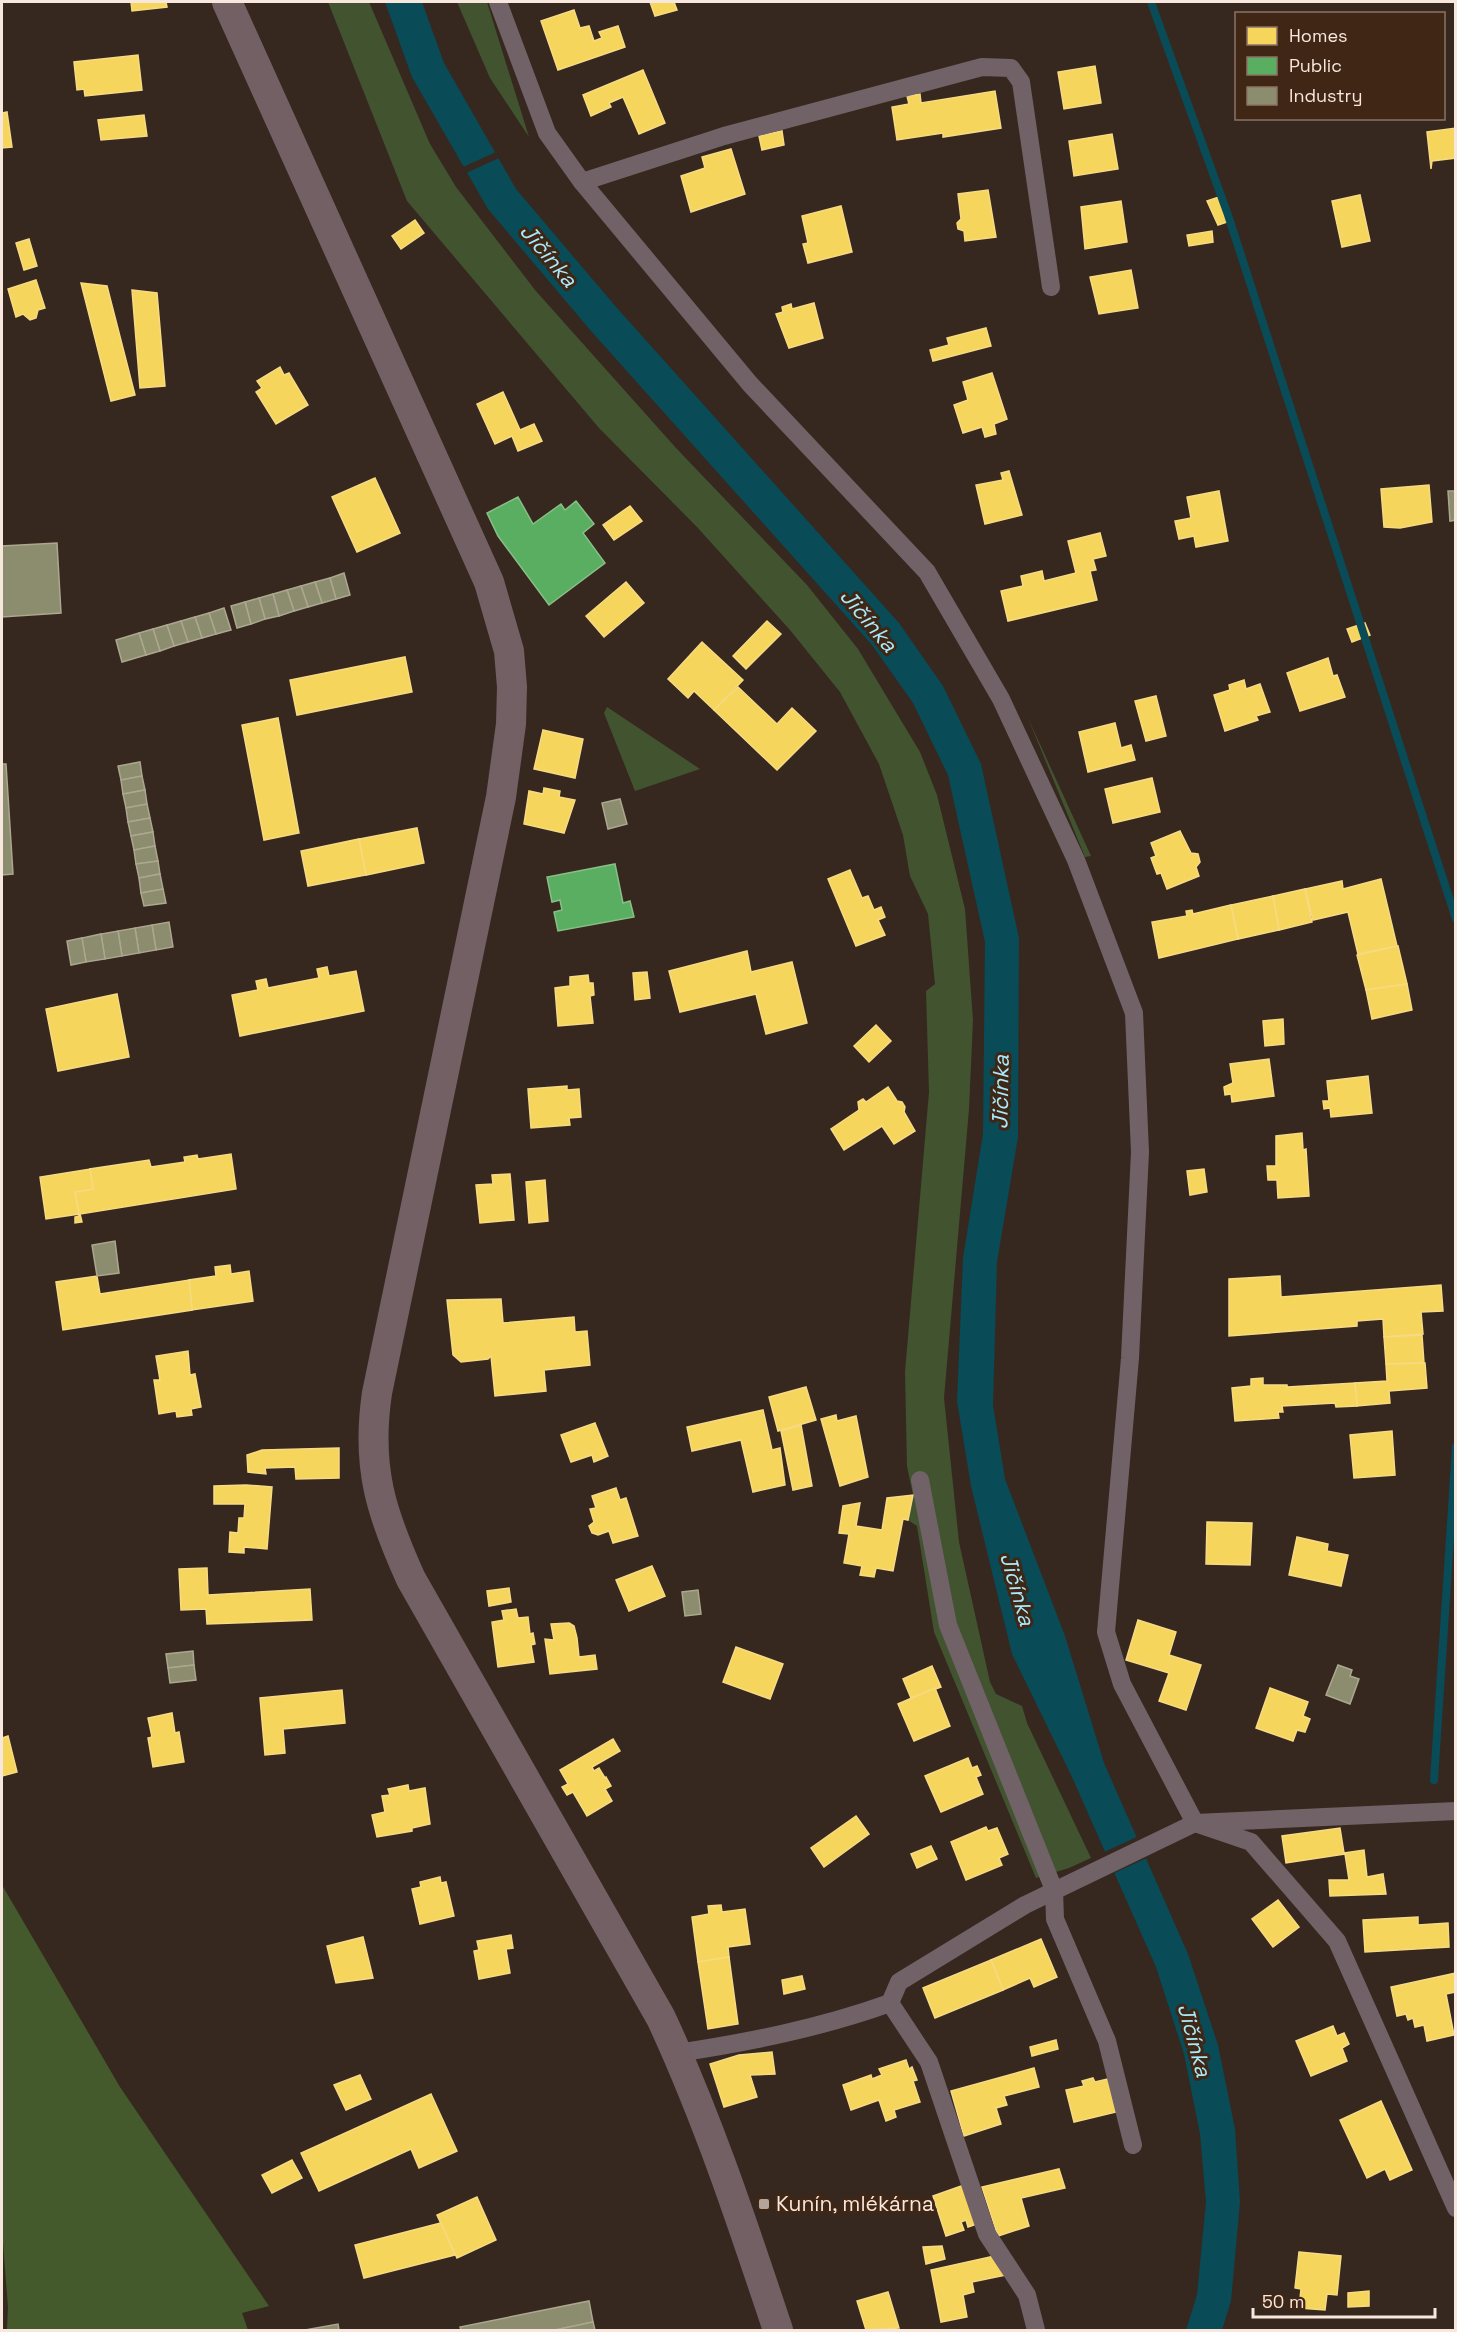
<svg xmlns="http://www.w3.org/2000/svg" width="1457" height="2332" font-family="'Space Grotesk',sans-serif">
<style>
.green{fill:#42532f}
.forest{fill:#445a2d}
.water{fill:#094b57}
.pier{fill:#36281f}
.homes{fill:#f6d55c;stroke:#f7da82;stroke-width:1.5}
.public{fill:#5aae61;stroke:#89bf86;stroke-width:1.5}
.industry{fill:#8c8c6e;stroke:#aca78f;stroke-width:1.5}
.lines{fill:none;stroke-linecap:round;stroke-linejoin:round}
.stream{stroke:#094b57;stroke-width:8}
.street{stroke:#716267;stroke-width:18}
.primary{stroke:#726065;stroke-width:30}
.poi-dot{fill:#b4a49a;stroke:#402615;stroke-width:2}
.labels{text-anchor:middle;stroke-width:6;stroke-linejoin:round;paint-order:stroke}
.poi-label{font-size:21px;fill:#f8e7dc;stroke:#402615;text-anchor:start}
.water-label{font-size:22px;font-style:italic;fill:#a9eafb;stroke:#402615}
</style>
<rect width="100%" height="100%" fill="#36281f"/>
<g class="green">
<path d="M328,2H369L430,144L456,187L535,290L676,448L807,585L858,649L920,752L937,795L965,909L973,1020L969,1109L944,1398L959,1542L990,1682L996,1694L1022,1706L1027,1723L1091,1858L1069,1868L1036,1878L934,1632L917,1526L908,1520L913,1495L907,1466L905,1372L929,1092L926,991L935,984L928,914L910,876L903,835L879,764L840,692L790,630L697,527L599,428L407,201Z"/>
<path d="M457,2H487L529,137L490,78Z"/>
<path d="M607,707L700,769L635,791L604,713Z"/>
<path d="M1028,718L1091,856L1085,857Z"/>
</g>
<path class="forest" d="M2,1885L120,2087L269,2306L242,2313L248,2330H7L8,2307L2,2230Z"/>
<path class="water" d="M385,2H422L444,63L516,189L617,308L899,623L943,686L981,764L1019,938L1018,1137L997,1262L993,1405L1005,1479L1065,1636L1104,1763L1188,1954L1218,2045L1235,2129L1240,2202L1231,2301L1222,2330H1186L1197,2295L1206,2202L1200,2134L1184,2054L1156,1967L1072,1777L1012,1654L971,1486L957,1401L963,1258L983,1134L985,942L948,775L913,703L872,645L591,331L488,209L412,77Z"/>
<g class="pier">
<path d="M498,151L501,157L464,174L461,168Z"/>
<path d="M1139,1836L1149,1857L1112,1874L1102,1853Z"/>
</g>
<g class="homes">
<path d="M131,2H166L167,7L132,11Z"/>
<path d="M650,2H674L677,10L655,16Z"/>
<path d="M574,10L580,28L589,26L594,41L602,38L599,32L618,26L625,47L558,70L541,21Z"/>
<path d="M138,55L142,90L85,96L84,89L77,90L74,62Z"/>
<path d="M1095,66L1101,103L1064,109L1058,72Z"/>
<path d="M643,70L665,123L639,134L623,97L609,103L611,107L591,116L583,95Z"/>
<path d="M995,91L1001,128L943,137V133L897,140L892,107L909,104L907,96L920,94L921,103Z"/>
<path d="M7,112L12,147L2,148V113Z"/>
<path d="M144,115L147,136L101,140L98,120Z"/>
<path d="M1456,128V158L1432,161L1431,169L1427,132Z"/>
<path d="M782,131L784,145L762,150L759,136Z"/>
<path d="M1112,134L1118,169L1074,176L1069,141Z"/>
<path d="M731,149L745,194L691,212L681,176L705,168L702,157Z"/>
<path d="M988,190L996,237L965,241L964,231L958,229L957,223L961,219L958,194Z"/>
<path d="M1360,195L1370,241L1342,247L1332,201Z"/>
<path d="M1222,196L1230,221L1218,225L1207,201Z"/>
<path d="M1121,201L1127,242L1085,249L1081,207Z"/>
<path d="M841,206L852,252L808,263L803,244L808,243L802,216Z"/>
<path d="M415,220L424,233L401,249L392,236Z"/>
<path d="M1212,231L1213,242L1189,246L1187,235Z"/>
<path d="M29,239L37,266L24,270L16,243Z"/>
<path d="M1131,270L1138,308L1099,314L1090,277Z"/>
<path d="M36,280L45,308L38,310L36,318L30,320L23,314L16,317L8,289Z"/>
<path d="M81,283L107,286L135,395L111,401Z"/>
<path d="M132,290L157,293L165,386L140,388Z"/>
<path d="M814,303L823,338L789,348L776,314L783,312L782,307L791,304L792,309Z"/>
<path d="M986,328L991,346L933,361L930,350L949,345L947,338Z"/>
<path d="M280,367L284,375L289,373L308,405L276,424L256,392L262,388L257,381Z"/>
<path d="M992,373L1007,419L994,424L996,434L985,437L982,427L963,433L954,405L968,400L963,382Z"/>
<path d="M503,392L520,430L534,424L542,441L518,451L512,436L495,444L477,404Z"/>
<path d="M1009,471L1022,515L985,524L976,485L1003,480L1001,473Z"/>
<path d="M375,478L400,533L357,552L332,497Z"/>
<path d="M1429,485L1432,522L1400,528L1384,527L1381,489Z"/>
<path d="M1219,491L1228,541L1196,547L1194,536L1179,539L1175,521L1191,518L1187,497Z"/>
<path d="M630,506L642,521L614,540L603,525Z"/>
<path d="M1100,533L1106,556L1093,559L1096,570L1090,571L1097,600L1008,621L1001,591L1023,586L1021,576L1042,571L1044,581L1076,573L1068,541Z"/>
<path d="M626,582L644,603L604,637L586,616Z"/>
<path d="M767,621L781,634L746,669L733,656Z"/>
<path d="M1365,623L1370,635L1352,642L1347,629Z"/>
<path d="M702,642L743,680L714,710L694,691L688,698L668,679Z"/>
<path d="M405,657L412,692L297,715L290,680Z"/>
<path d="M1328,658L1333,676L1337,675L1345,697L1300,711L1287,673Z"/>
<path d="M1244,680L1246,689L1260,684L1270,712L1256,716L1258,720L1225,731L1214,695L1230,690L1229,685Z"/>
<path d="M738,687L777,724L792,708L816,731L777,770L714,710Z"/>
<path d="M1156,696L1166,736L1146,741L1135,701Z"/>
<path d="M278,718L299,833L264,840L242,725Z"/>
<path d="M1115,723L1121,748L1131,745L1135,760L1088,772L1079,732Z"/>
<path d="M543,730L583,739L575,778L534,769Z"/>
<path d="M1152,778L1160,812L1113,823L1105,789Z"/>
<path d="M544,788L560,791L559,797L575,800L564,833L524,824L529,791L543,794Z"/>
<path d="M417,828L424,863L366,875L359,839Z"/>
<path d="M1180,831L1191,853L1198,854L1200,862L1196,867L1199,876L1167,889L1161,873L1157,874L1151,858L1156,856L1151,843Z"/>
<path d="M359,839L366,875L308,886L301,851Z"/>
<path d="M850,870L862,898L868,896L874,910L881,907L885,917L878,920L885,935L856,946L828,879Z"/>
<path d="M1381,879L1397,946L1358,954L1348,912L1313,920L1305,889L1342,881L1343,889Z"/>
<path d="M1305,889L1312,922L1279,930L1273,896Z"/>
<path d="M1273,896L1279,930L1238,939L1231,905Z"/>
<path d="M1231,905L1238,939L1159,958L1152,922L1187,916L1186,911L1192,910L1193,914Z"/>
<path d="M1398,946L1407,984L1366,990L1357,955Z"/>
<path d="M747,951L751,972L792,962L807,1023L766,1034L756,994L680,1012L669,971Z"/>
<path d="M327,967L329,976L356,971L364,1011L240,1036L232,995L258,990L256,981L266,979L268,988L319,978L317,969Z"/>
<path d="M647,972L650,998L635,1000L633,973Z"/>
<path d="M588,975L589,983H593L594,995L590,996L593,1023L558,1026L555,988L570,986V977Z"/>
<path d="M1407,984L1412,1010L1372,1019L1366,990Z"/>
<path d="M117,994L129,1057L58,1071L46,1009Z"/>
<path d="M1283,1019L1284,1044L1265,1046L1263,1021Z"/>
<path d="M876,1025L891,1041L869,1062L854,1046Z"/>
<path d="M1269,1059L1274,1096L1232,1102L1231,1094L1225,1095L1224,1087L1233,1083L1230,1064Z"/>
<path d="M1368,1076L1372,1113L1331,1117L1330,1108L1324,1109L1323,1101H1329L1327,1081Z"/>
<path d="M567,1086V1090L579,1089L581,1117L569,1118L570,1125L531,1128L528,1089Z"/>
<path d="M888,1087L897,1101L902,1102L905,1107L904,1112L915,1131L894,1144L882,1126L844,1150L831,1129L859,1110L858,1102L863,1099L866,1102Z"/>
<path d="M1302,1133L1303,1150L1306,1149L1309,1196L1278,1198L1277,1180H1268L1267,1166H1276V1136Z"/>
<path d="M231,1154L236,1189L80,1214L82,1222L75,1223V1217L79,1216L75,1192L93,1189L90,1169L149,1160L151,1167L185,1162L184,1157L197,1155L198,1159Z"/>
<path d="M90,1169L93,1189L75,1192L79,1214L46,1219L40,1177Z"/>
<path d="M1204,1169L1207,1192L1190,1195L1187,1171Z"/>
<path d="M510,1174L514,1220L480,1223L476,1185L493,1184L492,1175Z"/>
<path d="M545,1180L548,1221L529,1223L526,1182Z"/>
<path d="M230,1265L231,1274L249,1271L253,1301L192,1310L189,1280L216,1276L215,1267Z"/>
<path d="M97,1276L100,1294L189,1280L192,1310L63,1330L56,1282Z"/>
<path d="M1280,1276L1281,1297L1441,1285L1443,1311L1421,1312L1423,1334L1384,1337L1383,1319L1357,1321V1326L1229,1336V1279Z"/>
<path d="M501,1299L503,1323L574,1317L575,1332L587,1331L590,1365L544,1370L546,1391L495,1396L491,1356L488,1359L461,1362L453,1355L447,1300Z"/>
<path d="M1422,1335L1424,1363L1386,1364L1384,1337Z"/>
<path d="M188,1351L190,1375L195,1374L201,1407L191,1409L192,1415L177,1417L176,1411L159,1414L154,1380H160L156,1356Z"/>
<path d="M1425,1363L1427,1388L1389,1391L1390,1403L1357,1406L1355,1383L1387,1381L1386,1364Z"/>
<path d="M1263,1378V1385H1287V1387L1355,1383L1357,1406L1336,1407L1335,1403L1282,1406L1283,1412H1278L1279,1418L1235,1421L1232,1388L1251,1386V1379Z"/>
<path d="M806,1387L816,1420L778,1431L769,1397Z"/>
<path d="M763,1410L772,1450L780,1448L785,1485L753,1492L741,1440L692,1451L687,1427Z"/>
<path d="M836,1415L837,1421L856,1416L868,1477L840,1486L821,1419Z"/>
<path d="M595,1423L608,1456L594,1462L592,1455L571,1462L561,1435Z"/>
<path d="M801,1425L812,1486L793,1490L781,1431Z"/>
<path d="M1392,1431L1395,1475L1354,1478L1350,1435Z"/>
<path d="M339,1448V1478L296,1479L295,1467L265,1468L266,1474L248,1472L247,1455L262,1450Z"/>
<path d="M246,1485L272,1487L267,1549L244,1547V1553L229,1552L230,1532L238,1533L239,1518H244L245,1504H214V1486Z"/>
<path d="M616,1488L620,1500L626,1498L638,1536L613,1543L609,1531L598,1535L592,1533L589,1526L594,1522L590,1509L596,1508L592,1496Z"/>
<path d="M913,1495L908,1520L903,1519L893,1571L876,1568L874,1577L860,1575L862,1566L844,1563L849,1534L839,1533L843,1506L860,1503L856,1526L882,1530L887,1498Z"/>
<path d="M1207,1522L1252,1523L1250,1565L1206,1564Z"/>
<path d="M1297,1537L1328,1544L1327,1551L1348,1555L1341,1586L1289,1575Z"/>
<path d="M652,1566L665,1596L629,1611L616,1580Z"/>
<path d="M207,1568L208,1595L310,1589L312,1620L207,1624L206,1609L181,1610L179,1569Z"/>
<path d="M509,1588L511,1602L489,1606L487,1591Z"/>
<path d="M516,1609L518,1618L528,1617L530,1634L533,1633L535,1644L531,1645L534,1662L498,1667L492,1622L504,1620L502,1611Z"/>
<path d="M1138,1620L1176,1632L1169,1655L1201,1665L1186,1710L1159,1701L1169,1673L1126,1660Z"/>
<path d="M569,1623L574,1626L577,1638L579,1657L595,1655L597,1669L550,1674L545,1639L554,1640L551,1624Z"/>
<path d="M736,1647L783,1664L770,1699L723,1682Z"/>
<path d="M932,1666L941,1687L911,1698L903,1679Z"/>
<path d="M935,1688L950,1726L914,1741L898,1704Z"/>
<path d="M1270,1688L1308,1702L1303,1716L1310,1719L1305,1732L1297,1730L1293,1741L1256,1728Z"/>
<path d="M342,1690L345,1723L283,1729L285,1753L265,1755L260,1698Z"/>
<path d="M172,1713L175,1733L179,1732L184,1762L153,1767L148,1738L152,1737L148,1718Z"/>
<path d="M8,1736L17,1772L2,1776V1738Z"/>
<path d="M613,1739L620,1751L592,1767L594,1771L599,1768L605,1778L606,1777L611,1786L605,1789L612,1801L587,1816L573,1792L567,1795L562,1787L568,1784L560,1770Z"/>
<path d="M968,1758L972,1768L977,1766L981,1775L976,1777L983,1794L941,1812L925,1776Z"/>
<path d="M408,1785L409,1791L425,1788L430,1824L412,1828V1831L377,1837L372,1815L385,1812L382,1796L390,1795L388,1789Z"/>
<path d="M856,1816L869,1834L824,1867L811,1848Z"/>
<path d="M986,1827L988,1831L997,1828L1008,1854L999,1858L1002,1865L966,1880L951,1842Z"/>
<path d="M1340,1828L1344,1853L1364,1850L1367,1877L1383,1874L1386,1894L1330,1896L1329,1880H1349L1345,1854L1286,1863L1282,1836Z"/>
<path d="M931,1846L937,1859L917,1868L911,1854Z"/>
<path d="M440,1877L441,1883L446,1882L454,1916L420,1924L412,1889L421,1887L420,1882Z"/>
<path d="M1278,1900L1299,1927L1273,1947L1252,1919Z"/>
<path d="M721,1905L722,1912L745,1909L750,1944L728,1947L729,1957L698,1962L692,1917L709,1914L708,1906Z"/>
<path d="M1418,1917V1925L1448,1923L1449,1947L1365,1952L1363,1920Z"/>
<path d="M511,1935L513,1948L506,1949L510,1973L479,1979L474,1951L479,1950L477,1941Z"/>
<path d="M363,1937L373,1978L336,1983L327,1946Z"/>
<path d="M1041,1939L1057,1977L1034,1987L1030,1978L1003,1990L991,1960Z"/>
<path d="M729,1957L738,2024L708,2029L698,1962Z"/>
<path d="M991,1960L1003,1990L935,2018L923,1988Z"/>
<path d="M1456,1973V1992L1446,1994L1454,2035L1427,2041L1424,2025L1415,2027L1413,2018L1408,2020L1406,2014L1397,2016L1391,1987Z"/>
<path d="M802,1976L805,1989L784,1994L782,1980Z"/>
<path d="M1333,2026L1337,2036L1344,2033L1349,2044L1342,2048L1347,2061L1311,2076L1296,2041Z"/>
<path d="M1056,2040L1058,2049L1032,2056L1030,2047Z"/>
<path d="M772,2052L775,2074L750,2075L757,2097L724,2107L710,2064L739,2055Z"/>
<path d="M906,2060L909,2069L912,2067L917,2080L913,2081L920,2102L894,2110L896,2117L886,2121L879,2100L851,2110L843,2085L871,2075L872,2079L882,2075L879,2069Z"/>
<path d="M1034,2068L1039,2087L1004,2096L1007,2105L996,2108L1001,2124L964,2136L951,2091Z"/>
<path d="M360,2075L371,2099L346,2110L334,2085Z"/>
<path d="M1093,2078L1095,2082L1108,2079L1116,2112L1074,2122L1066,2090L1084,2086L1082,2081Z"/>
<path d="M431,2094L457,2151L419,2168L411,2149L319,2191L301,2153Z"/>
<path d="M1381,2101L1412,2170L1390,2180L1385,2169L1367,2178L1340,2120Z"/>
<path d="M292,2160L302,2178L272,2193L262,2175Z"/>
<path d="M1059,2169L1065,2188L1021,2198L1029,2226L998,2236L982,2187Z"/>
<path d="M964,2185L977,2224L968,2227L966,2220L961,2222L964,2230L946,2236L933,2196Z"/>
<path d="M477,2197L496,2240L457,2258L437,2215Z"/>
<path d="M441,2223L455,2255L364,2278L355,2245Z"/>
<path d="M942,2246L945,2259L926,2264L923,2247Z"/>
<path d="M1299,2252L1341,2256L1337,2295L1327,2294L1325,2310L1299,2308L1301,2289L1295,2288Z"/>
<path d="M994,2256L1006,2275L972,2282L974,2292L963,2295L967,2317L941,2322L931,2270Z"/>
<path d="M1369,2291V2306L1348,2307V2293Z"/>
<path d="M888,2292L899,2328L866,2330L857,2301Z"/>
</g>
<g class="public">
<path d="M518,497L533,524L561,504L565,510L576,501L594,524L583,533L605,563L549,605L498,536L487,513Z"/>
<path d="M615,864L623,903L630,901L634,917L558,931L554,912L562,910L560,900L552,902L547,877Z"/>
</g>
<g class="industry">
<path d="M1448,491H1456V520L1450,521Z"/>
<path d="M57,543L61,613L2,617V546Z"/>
<path d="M344,573L350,595L336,599L330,578Z"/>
<path d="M330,578L336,599L322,603L315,582Z"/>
<path d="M315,582L322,603L308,607L301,586Z"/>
<path d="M301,586L308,607L294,611L287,590Z"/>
<path d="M287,590L294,611L279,616L273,594Z"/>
<path d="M273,594L279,616L265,619L259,598Z"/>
<path d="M259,598L265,619L251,624L245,602Z"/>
<path d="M245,602L251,624L237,628L231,606Z"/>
<path d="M224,608L231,630L216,634L209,613Z"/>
<path d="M209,613L216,634L202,638L195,617Z"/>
<path d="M195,617L202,638L188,642L181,621Z"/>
<path d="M181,621L188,642L174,646L167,625Z"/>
<path d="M167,625L174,646L160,651L153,629Z"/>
<path d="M153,629L160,651L146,655L139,633Z"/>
<path d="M139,633L146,655L122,662L116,640Z"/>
<path d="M140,762L142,776L121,780L118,766Z"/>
<path d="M2,764H6L13,874L2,875Z"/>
<path d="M142,776L145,790L123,794L121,780Z"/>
<path d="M145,790L147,804L126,808L123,794Z"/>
<path d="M620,799L627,824L608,829L602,803Z"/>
<path d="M147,804L150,818L128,822L126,808Z"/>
<path d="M150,818L153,832L131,836L128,822Z"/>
<path d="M153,832L155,846L134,850L131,836Z"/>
<path d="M155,846L158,861L136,864L134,850Z"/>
<path d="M158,861L160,874L139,878L136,864Z"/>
<path d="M160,874L163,889L141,893L139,878Z"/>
<path d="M163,889L166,903L144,906L141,893Z"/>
<path d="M169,922L173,947L156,950L152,925Z"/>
<path d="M152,925L156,950L139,953L135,928Z"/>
<path d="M135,928L139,953L122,956L118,931Z"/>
<path d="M118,931L122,956L105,959L101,934Z"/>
<path d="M101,934L105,959L86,962L82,938Z"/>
<path d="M82,938L86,962L71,965L67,941Z"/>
<path d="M115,1241L119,1273L97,1276L92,1245Z"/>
<path d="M698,1590L701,1614L685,1616L682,1592Z"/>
<path d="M193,1651L194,1665L168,1668L166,1654Z"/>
<path d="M194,1665L196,1680L170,1683L168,1668Z"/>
<path d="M1338,1665L1352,1670L1350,1676L1359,1679L1350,1704L1326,1695Z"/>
<path d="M589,2301L593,2322L555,2330H461L460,2327Z"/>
<path d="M593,2322L595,2330H555Z"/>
<path d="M338,2324L339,2330H305Z"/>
</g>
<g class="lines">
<g class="stream">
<path d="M1151,2L1228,215L1456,919"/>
<path d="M1434,1780L1456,1447"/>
</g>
<g class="street">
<path d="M498,2L547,133L582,182L750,384L927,572L1001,699L1076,860L1134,1013L1140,1152L1130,1358L1106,1632L1122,1684L1195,1823L1251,1842L1337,1941L1456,2208"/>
<path d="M582,182L724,136L982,67L1011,68L1021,82L1051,287"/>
<path d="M920,1480L948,1625L1054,1890L1055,1919L1107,2041L1133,2145"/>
<path d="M890,2003L929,2062L987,2234L1027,2295L1036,2330"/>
<path d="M677,2053C750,2042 820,2028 890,2003L899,1982L1025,1905L1195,1823L1456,1811"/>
</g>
<path class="primary" d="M227,2L489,582L509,651L512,687L511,724L501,797L377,1393C366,1467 381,1513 411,1579L661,2018C708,2119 743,2225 778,2330"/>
</g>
<rect class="poi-dot" x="758" y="2198" width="12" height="12" rx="3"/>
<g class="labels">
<g class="poi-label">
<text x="776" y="2211">Kunín, mlékárna</text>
</g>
<g class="water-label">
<text transform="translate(549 255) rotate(50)" y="8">Jičínka</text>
<text transform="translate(869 620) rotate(50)" y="8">Jičínka</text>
<text transform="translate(1000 1092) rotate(-89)" y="8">Jičínka</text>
<text transform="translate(1018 1589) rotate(74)" y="8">Jičínka</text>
<text transform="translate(1195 2040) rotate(75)" y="8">Jičínka</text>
</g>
</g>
<rect width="1457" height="2332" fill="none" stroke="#f8e7dc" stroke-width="6"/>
<rect x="1235" y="12" width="210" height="108" fill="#402615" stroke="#8a7365" stroke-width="1.5"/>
<rect x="1247" y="27" width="30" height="18" fill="#f6d55c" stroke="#8a7365" stroke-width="1.5"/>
<text x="1289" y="42" font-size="18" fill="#f8e7dc">Homes</text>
<rect x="1247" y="57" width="30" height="18" fill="#5aae61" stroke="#8a7365" stroke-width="1.5"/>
<text x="1289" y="72" font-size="18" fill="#f8e7dc">Public</text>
<rect x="1247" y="87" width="30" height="18" fill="#8c8c6e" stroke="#8a7365" stroke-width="1.5"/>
<text x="1289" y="102" font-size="18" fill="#f8e7dc">Industry</text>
<path d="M1253 2308v9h182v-9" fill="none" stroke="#f8e7dc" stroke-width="3"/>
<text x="1262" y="2308" font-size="18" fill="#f8e7dc" stroke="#402615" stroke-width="4.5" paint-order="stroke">50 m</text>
</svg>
